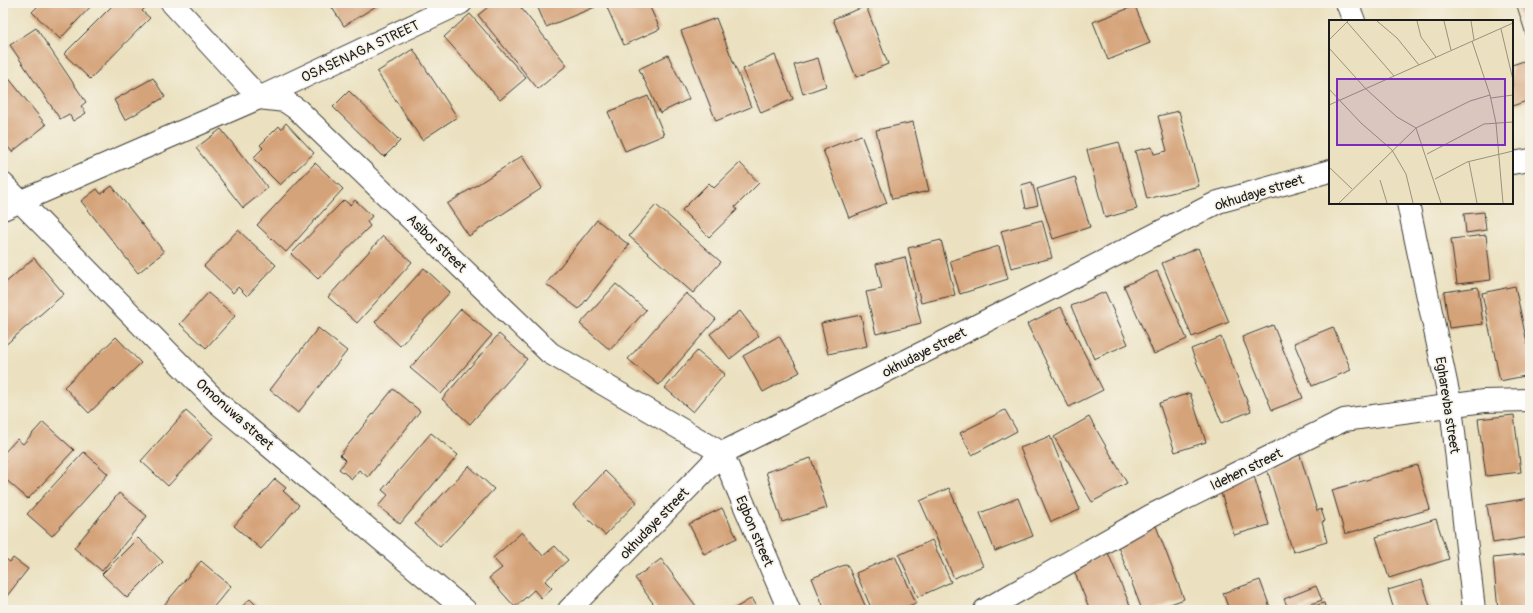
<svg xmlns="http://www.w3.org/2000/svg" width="1533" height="613" font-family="Pangolin,sans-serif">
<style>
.building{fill:#d5a379}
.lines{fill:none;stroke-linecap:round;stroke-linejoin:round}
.street-casing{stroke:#3b3a35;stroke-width:24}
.street{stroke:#fff;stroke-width:22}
.labels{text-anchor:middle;stroke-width:3.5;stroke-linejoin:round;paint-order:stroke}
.street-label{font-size:14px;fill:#1c1c1c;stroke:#f7f3e8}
.inset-road{fill:none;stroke:#98927e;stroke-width:1}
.view{fill:#7b2cbf;fill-opacity:0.15;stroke:#7b2cbf;stroke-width:2}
.inset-edge{fill:none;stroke:#1c1c1c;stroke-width:2}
</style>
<rect width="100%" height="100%" fill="#f7f3e8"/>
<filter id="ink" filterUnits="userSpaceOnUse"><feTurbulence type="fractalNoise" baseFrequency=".025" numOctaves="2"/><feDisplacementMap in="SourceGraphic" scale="8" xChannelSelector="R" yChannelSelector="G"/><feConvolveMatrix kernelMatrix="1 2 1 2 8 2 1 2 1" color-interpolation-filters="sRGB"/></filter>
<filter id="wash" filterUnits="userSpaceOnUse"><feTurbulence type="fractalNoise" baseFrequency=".012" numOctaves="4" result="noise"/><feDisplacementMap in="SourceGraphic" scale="16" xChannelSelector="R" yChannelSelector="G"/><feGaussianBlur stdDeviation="0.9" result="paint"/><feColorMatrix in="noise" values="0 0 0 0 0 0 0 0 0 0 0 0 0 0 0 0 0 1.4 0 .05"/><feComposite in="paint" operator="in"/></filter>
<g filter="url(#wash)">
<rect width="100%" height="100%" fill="#ebe1c0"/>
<g id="blocks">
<g class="building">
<path d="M41,3H94L60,39L32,12Z"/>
<path d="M115,3H148L149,4L142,11L150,18L90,79L64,54Z"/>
<path d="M329,3H381L344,26Z"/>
<path d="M493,3H517L567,65L538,89L478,15Z"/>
<path d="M536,3H594L595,7L546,27Z"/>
<path d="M605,3H648L660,29L624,45Z"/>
<path d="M1516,3H1530V41H1528Z"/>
<path d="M866,6L888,64L856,77L833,19Z"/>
<path d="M1135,6L1150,43L1108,60L1093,22Z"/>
<path d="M470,14L526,78L500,100L444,37Z"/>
<path d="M716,18L751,107L716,121L681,31Z"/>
<path d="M36,28L86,102L81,106L86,113L73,121L69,114L60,119L10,45Z"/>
<path d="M413,49L457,117L422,140L377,72Z"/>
<path d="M668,55L689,99L660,113L639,69Z"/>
<path d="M775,55L793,99L761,113L743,69Z"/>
<path d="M818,58L826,86L803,94L794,65Z"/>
<path d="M1530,59V100L1512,106V65Z"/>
<path d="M3,71L46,125L12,152L3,141Z"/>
<path d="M153,78L165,97L125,120L114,100Z"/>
<path d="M349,91L400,141L384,157L333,107Z"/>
<path d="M648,96L664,135L625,151L608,112Z"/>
<path d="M1179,111L1199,186L1147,199L1135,151L1152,147L1154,154L1167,151L1158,116Z"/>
<path d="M913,122L929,191L892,199L876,130Z"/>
<path d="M286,123L314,153L280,185L253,158L263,148L260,145L279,126L281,129Z"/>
<path d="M221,129L268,188L243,208L196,148Z"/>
<path d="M861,135L887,203L849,218L823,150Z"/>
<path d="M1119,142L1137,209L1105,218L1087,150Z"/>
<path d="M522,156L542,188L469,236L447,204Z"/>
<path d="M315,163L343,189L286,252L257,225Z"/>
<path d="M740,163L759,183L735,207L737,210L709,237L682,210L709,183L714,188Z"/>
<path d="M1075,177L1090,227L1053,239L1037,189Z"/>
<path d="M1032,182L1038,205L1026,208L1021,185Z"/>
<path d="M112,186L164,252L138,273L81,201L97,189L101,194Z"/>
<path d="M344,200L350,205L355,200L372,216L367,222L370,226L318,279L291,254Z"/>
<path d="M656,205L721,262L693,293L629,236Z"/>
<path d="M1484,212L1486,230L1466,233L1464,214Z"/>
<path d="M597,220L629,245L579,309L546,284Z"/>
<path d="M1042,220L1052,258L1011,268L1001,231Z"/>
<path d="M238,230L276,265L247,296L238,287L233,293L204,266Z"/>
<path d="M1486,235L1491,280L1457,284L1451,239Z"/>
<path d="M383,236L412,262L357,323L328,297Z"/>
<path d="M941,240L955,295L921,303L908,248Z"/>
<path d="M999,246L1008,279L960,294L950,261Z"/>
<path d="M1198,248L1229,322L1192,337L1162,263Z"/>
<path d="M905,257L921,323L876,334L866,292L882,289L876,264Z"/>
<path d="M34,258L64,294L3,347V285Z"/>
<path d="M424,268L450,292L400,346L375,322Z"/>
<path d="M1157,271L1187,339L1154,354L1124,286Z"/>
<path d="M616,284L646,310L610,350L580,324Z"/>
<path d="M1515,286L1530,357V375L1500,381L1482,293Z"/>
<path d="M1478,287L1483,324L1449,328L1444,292Z"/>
<path d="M1105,292L1128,344L1094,359L1071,306Z"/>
<path d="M208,293L235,316L206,348L180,324Z"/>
<path d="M686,293L716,319L659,385L628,359Z"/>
<path d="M1061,307L1103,390L1069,407L1027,324Z"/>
<path d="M461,309L492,335L441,394L410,368Z"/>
<path d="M740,311L759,336L730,359L710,334Z"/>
<path d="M861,315L867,346L828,354L821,323Z"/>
<path d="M1273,325L1303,398L1272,410L1242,337Z"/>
<path d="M1333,327L1351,370L1312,386L1294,343Z"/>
<path d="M318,328L347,351L298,413L270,390Z"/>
<path d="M499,334L527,359L470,424L442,399Z"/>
<path d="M779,336L800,372L763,392L743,356Z"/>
<path d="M116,337L141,363L89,413L64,387Z"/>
<path d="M1221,337L1251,411L1222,423L1191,349Z"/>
<path d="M697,351L725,374L693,412L665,388Z"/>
<path d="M393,389L420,411L368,477L359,470L352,479L339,469L346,461L340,455Z"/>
<path d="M1190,393L1206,442L1175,452L1159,403Z"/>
<path d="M1005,410L1017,431L972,455L960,433Z"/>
<path d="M186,411L214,436L168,486L141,461Z"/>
<path d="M1514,415L1521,472L1486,476L1478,419Z"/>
<path d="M1089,417L1127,483L1092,502L1054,437Z"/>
<path d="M43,422L74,450L28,499L3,477V465L6,462L3,458V454L17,439L23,444Z"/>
<path d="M431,433L458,455L400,524L378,506L388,495L382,490Z"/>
<path d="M1050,436L1080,510L1051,522L1020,448Z"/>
<path d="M84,452L108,474L52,536L27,514Z"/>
<path d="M1300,455L1317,511L1321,509L1325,521L1322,522L1327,542L1293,552L1266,466Z"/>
<path d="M811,458L827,508L782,522L766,472Z"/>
<path d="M1417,465L1430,509L1345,534L1332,490Z"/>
<path d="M469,466L494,489L440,547L415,524Z"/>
<path d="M605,471L637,502L605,535L573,505Z"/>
<path d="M1254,476L1269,525L1234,535L1219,486Z"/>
<path d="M275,479L286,488L283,491L299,505L261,549L234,526Z"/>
<path d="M949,488L983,566L954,578L920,501Z"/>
<path d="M119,493L147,516L102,571L74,548Z"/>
<path d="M1018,498L1033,536L995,551L980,513Z"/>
<path d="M1530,498V537L1493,543L1487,505Z"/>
<path d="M722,508L737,538L704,554L689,524Z"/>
<path d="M1436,519L1449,559L1389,578L1376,537Z"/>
<path d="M1156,526L1184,599L1155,610H1142L1116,541Z"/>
<path d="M522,532L543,556L555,546L568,560L545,581L552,588L541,598L534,590L515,607L489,578L502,568L493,558Z"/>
<path d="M138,538L163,562L127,598L102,574Z"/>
<path d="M932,540L951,582L918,597L899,555Z"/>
<path d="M1108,553L1132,610H1090L1073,568Z"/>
<path d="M1530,554V610H1498L1493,558Z"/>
<path d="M895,556L916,603L898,610H872L856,573Z"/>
<path d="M3,557L10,562L13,558L28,569L3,601Z"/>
<path d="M661,559L699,610H658L635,578Z"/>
<path d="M201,561L231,586L211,610H160Z"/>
<path d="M847,564L867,610H825L812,578Z"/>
<path d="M1260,580L1271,610H1229L1223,593Z"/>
<path d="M1422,580L1431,610H1394L1388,590Z"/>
<path d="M1316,586L1322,600L1295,610H1289L1284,599Z"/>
<path d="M752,598L759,610H732Z"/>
<path d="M250,599L261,610H238Z"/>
<path d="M1324,603L1326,610H1303Z"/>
</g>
</g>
</g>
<g filter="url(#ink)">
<use href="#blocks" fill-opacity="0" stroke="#3b3a35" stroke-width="1"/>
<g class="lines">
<g class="street-casing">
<g id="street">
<path d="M172,3L259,98L285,101L298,110L550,353L722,453L789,610"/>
<path d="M1347,3L1354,21"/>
<path d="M1512,163L1530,160"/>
<path d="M3,184L218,403L465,610"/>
<path d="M1408,203L1451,406L1474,610"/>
<path d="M3,209L259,98L461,3"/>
<path d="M569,610L722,453L1050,289L1218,202L1330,171"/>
<path d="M985,610L1152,515L1344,420L1484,401L1530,400"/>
</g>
</g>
<use href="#street" class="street"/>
</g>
</g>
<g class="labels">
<g class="street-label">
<text transform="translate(360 51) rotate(-25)" y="5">OSASENAGA STREET</text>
<text transform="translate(1259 192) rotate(-17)" y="5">okhudaye street</text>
<text transform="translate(437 243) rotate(44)" y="5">Asibor street</text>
<text transform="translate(924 352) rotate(-27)" y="5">okhudaye street</text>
<text transform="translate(1448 405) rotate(81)" y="5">Egharevba street</text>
<text transform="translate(235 414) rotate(42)" y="5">Omonuwa street</text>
<text transform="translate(1246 469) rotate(-26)" y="5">Idehen street</text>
<text transform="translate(654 523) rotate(-46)" y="5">okhudaye street</text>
<text transform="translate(755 531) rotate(67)" y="5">Egbon street</text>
</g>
</g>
<g transform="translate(1329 20)">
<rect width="184" height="184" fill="#ebe1c0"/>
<path class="inset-road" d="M48,1L68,18L90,45M88,1L92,17L107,37M115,1L122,30M142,1L145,20M18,2L65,56M172,9L184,60M0,20L19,1M143,21L161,75L167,103L174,183M0,28L37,69L68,97L87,108L112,183M0,69L32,103L63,130L77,154L84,183M162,78L184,75M0,85L184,3M98,134L155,104L184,102M140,142L148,183M0,147L23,169M106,159L138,142L184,131M51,160L58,183M10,183L87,108L141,81L161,75"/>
<path class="view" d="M8,59H176V125H8Z"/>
<rect width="184" height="184" class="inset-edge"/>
</g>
<rect width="1533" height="613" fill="none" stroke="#f7f3e8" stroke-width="16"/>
</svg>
